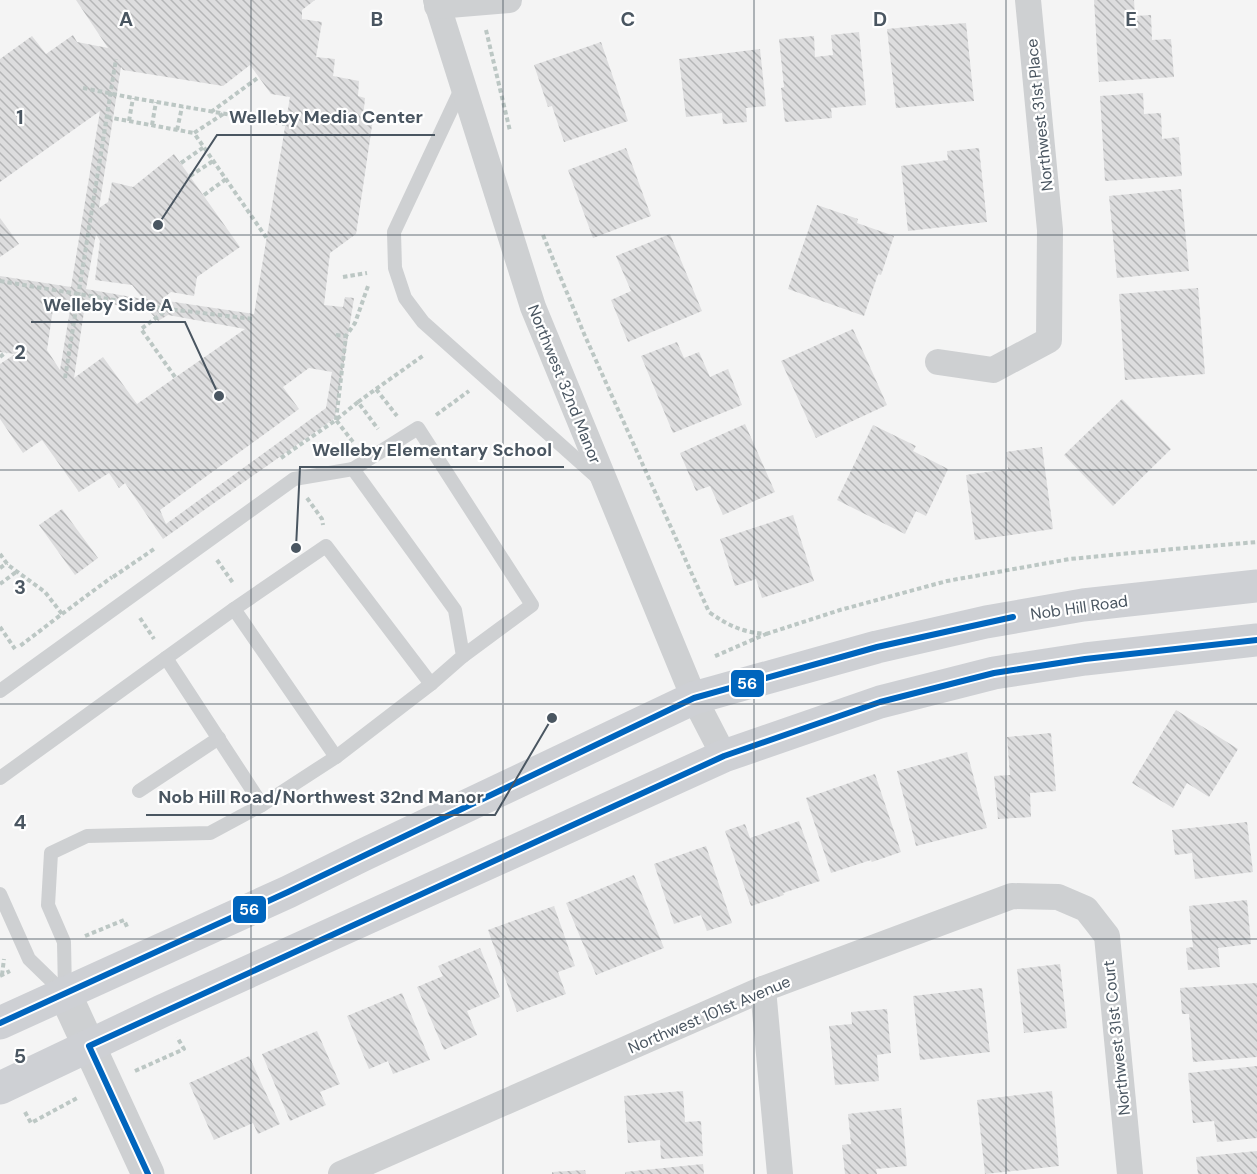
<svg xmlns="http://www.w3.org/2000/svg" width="1257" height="1174" font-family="'DM Sans',sans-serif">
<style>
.building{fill:url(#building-back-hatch);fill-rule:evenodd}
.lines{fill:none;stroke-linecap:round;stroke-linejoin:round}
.path{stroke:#bcc7c4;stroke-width:4;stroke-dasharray:4.5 3;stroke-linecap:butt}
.service{stroke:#ced0d2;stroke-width:14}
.minor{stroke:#ced0d2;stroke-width:26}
.tertiary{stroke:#ced0d2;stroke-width:33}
.secondary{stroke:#ced0d4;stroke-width:33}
.bus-1-casing{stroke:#fff;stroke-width:10}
.bus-1{stroke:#0065bd;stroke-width:6}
.grid{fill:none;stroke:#4a5661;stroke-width:1.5;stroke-opacity:0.55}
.labels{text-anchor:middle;stroke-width:4.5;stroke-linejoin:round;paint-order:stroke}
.street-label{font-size:16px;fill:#4a5661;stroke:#fff}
.grid-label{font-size:20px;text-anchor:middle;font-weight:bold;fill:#4a5661;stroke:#fff;stroke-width:4.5;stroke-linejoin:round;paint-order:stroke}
.leader{fill:none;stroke:#4a5661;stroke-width:2}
.callout-dot{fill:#4a5661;stroke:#fff;stroke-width:2}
.callout-label{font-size:18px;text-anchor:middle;font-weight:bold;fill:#4a5661;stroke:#fff;stroke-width:4.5;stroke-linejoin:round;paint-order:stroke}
.line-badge{stroke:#fff;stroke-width:2}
.badge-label{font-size:16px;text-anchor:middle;font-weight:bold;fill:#fff}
</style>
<defs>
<pattern id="building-back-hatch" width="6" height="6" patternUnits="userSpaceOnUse" patternTransform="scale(1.5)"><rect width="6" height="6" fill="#ddddde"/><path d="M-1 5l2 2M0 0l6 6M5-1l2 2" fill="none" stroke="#b5b6b7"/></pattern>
</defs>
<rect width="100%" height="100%" fill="#f4f4f4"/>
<g class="building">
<path d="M76,0H315L302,10V19L322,22L316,57L335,59L333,76L359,81L358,96L365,98L363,118L373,119L356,234L330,253L324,305L343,307L345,297L354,298L335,418L163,539L125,483L119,488L109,473L79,492L42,440L23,453L0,419V364L15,354L0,352V276L71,287L100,111L0,182V59L32,36L46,54L73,35L77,42L108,48ZM250,65L271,94L290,97L254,314L161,300L171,292L194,296L197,277L240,247L174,154L133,187L112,182L108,202L99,208L121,67L123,70L223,86ZM96,234L100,241L95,280L132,285L143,299L86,289ZM91,300L149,311L158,321L168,315L245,329L137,404L103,357L74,378L85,305ZM54,302L71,304L60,370L47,350ZM309,368L332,372L326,408L166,524L160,510L299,409L283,387Z"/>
<path d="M1094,0H1134L1135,16L1151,15L1152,40L1171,39L1174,77L1099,82Z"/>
<path d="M966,23L974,101L896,108L887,29L929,25V26Z"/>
<path d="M859,32L866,105L831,108L832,118L785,122L781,88L784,87L779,39L814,36L815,57L833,55L831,35Z"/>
<path d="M601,42L628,121L564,142L552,106L548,107L534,65Z"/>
<path d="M760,49L766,106L746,108L747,122L723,124L722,113L686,117L679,59Z"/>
<path d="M1143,93L1144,114L1161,113L1162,139L1179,137L1182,176L1105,181L1100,96Z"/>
<path d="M626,148L651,216L593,238L568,170Z"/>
<path d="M979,148L987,222L908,231L901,166L948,160L947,151Z"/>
<path d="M1181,189L1189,271L1117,278L1109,196Z"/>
<path d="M817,205L858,219L857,223L894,236L881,275L878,274L864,316L788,289Z"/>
<path d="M0,218L19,244L0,257Z"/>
<path d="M670,234L702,311L628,342L611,300L631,291L616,256Z"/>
<path d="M1198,288L1205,374L1125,380L1119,294Z"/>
<path d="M853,329L887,405L816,438L781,361Z"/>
<path d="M677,342L684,358L699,352L710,377L728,369L742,405L673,433L641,356Z"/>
<path d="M1122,399L1171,449L1113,506L1064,455Z"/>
<path d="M745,424L775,492L723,515L710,486L696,491L680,453Z"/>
<path d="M873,425L916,446L913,451L948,469L926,516L916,511L905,534L837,500Z"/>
<path d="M1042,447L1053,529L975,540L966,475L1008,469L1006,452Z"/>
<path d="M62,509L98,558L75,575L39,525Z"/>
<path d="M793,515L814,581L762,598L756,579L735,586L720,539Z"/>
<path d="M1176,710L1238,749L1209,797L1187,783L1173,808L1132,783Z"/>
<path d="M1051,733L1056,791L1030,793L1031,817L998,819L994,776L1010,775L1007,737Z"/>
<path d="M967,752L987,828L916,846L897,771Z"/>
<path d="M875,774L901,852L872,862L871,860L831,873L806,798Z"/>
<path d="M799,821L820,881L783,893L784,895L751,906L725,831L745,824L750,838Z"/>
<path d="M1247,822L1253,872L1195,879L1192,853L1175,855L1172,830Z"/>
<path d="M706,846L732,923L707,931L701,915L674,924L654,864Z"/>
<path d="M634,875L664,948L596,975L566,903Z"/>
<path d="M1247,900L1251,944L1218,948L1220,967L1188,970L1186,948L1193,947L1189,906Z"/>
<path d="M554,906L575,966L558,972L566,994L517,1012L488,930Z"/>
<path d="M480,948L500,997L467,1011L477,1035L444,1050L417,987L443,976L438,966Z"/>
<path d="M1060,964L1067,1028L1024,1033L1017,969Z"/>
<path d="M1257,983V1057L1193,1062L1189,1014H1182L1180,988Z"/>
<path d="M982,988L990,1052L920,1060L913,996Z"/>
<path d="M402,993L430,1060L393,1074L388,1061L369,1069L347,1016Z"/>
<path d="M887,1009L891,1053L877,1055L879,1081L835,1085L829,1026L852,1024L851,1012Z"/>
<path d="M317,1031L340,1084L320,1092L326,1105L290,1121L262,1054Z"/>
<path d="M249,1056L280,1124L258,1134L253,1123L214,1140L189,1083Z"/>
<path d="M1257,1066V1138L1217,1142L1214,1121L1193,1123L1188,1073Z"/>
<path d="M683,1091L685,1122L701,1121L703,1156L661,1159L660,1140L628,1143L624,1096Z"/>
<path d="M1052,1091L1059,1166L985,1174L977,1100Z"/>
<path d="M901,1108L907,1166L876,1169L877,1174H845L842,1145L851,1144L848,1114Z"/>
<path d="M1257,1151V1174H1198L1196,1157Z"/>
<path d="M703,1164L704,1174H625V1172Z"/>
<path d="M585,1170L586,1174H552V1172Z"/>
</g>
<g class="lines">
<g class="path">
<path d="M486,30L510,131"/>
<path d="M83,88L133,98L285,124"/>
<path d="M211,112L259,77"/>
<path d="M223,114L194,133L268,240"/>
<path d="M107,117L194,133"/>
<path d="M129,121L133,98"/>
<path d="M152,125L156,102"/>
<path d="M177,130L182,107"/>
<path d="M181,163L204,147"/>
<path d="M190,176L213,161"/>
<path d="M204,195L226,179"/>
<path d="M543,235L585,336L709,612C729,626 742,632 766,634L713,657"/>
<path d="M343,277L367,273"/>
<path d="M0,281L168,309"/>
<path d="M336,335L346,336"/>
<path d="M0,357L6,352"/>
<path d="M175,377L141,329L168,309L253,319"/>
<path d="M65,378L116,59"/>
<path d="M376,389L424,355"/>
<path d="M358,402L376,389L397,416"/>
<path d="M436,415L469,391"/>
<path d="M337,419L358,402L378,429"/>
<path d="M336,420L346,336L355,323L368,286"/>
<path d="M281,458L336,420L353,442"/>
<path d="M307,498L322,519L323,525"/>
<path d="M0,554L8,565L45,592L62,614L20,646"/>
<path d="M217,560L233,583"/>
<path d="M0,568L7,563"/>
<path d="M113,577L154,549"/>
<path d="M0,584L16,572"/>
<path d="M62,614L112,577"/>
<path d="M140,618L154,639"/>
<path d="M0,627L15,649"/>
<path d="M766,634L840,610L947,581L1070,559L1173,549L1257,542"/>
<path d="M85,936L124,920L128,929"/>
<path d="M2,975L4,959"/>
<path d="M0,976L10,971"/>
<path d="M135,1071L184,1049L177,1037"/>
<path d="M25,1112L31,1123L79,1097"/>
</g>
<g class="service">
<path d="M462,87L394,232L395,268L405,298L423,322L599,479"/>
<path d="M353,469L418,428L532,605L463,656"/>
<path d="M234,609L336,757"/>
<path d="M166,658L234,609L326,546L431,684"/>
<path d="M0,691L294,479L353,469L455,610L463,656L431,684L336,757L262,805L210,833L87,836L51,853L48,905L64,942L65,992"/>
<path d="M0,778L166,658L262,805"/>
<path d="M139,791L219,738"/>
<path d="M0,894L29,959L65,994"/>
</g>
<g class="minor">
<path d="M436,0L533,307L694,698L724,756"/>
<path d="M437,6L509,0"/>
<path d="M938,362L993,370L1049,340L1050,230L1028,0"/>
<path d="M763,989L780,1174"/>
<path d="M341,1174L763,989L1012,896L1058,897L1086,909L1107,936L1130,1174"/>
</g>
<path class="tertiary" d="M65,994L148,1174"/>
<g class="secondary">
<path d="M0,1023L288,892L363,855L694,698L877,647L986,622L1083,605L1257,586"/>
<path d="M0,1088L162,1011L724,756L880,702L994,673L1085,659L1257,640"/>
</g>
<g class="bus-1-casing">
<g id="bus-1">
<path d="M0,1023L288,892L694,698L877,647L1013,617"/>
<path d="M148,1174L89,1046L724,756L880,702L994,673L1085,659L1257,640"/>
</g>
</g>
<use href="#bus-1" class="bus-1"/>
</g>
<path class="grid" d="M251,0V1174M503,0V1174M754,0V1174M1006,0V1174M0,235H1257M0,470H1257M0,704H1257M0,939H1257"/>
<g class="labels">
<g class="street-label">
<text transform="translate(1039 115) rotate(-96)" y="6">Northwest 31st Place</text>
<text transform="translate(565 384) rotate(68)" y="6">Northwest 32nd Manor</text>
<text transform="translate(1079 607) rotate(-8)" y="6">Nob Hill Road</text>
<text transform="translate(709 1014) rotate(-23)" y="6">Northwest 101st Avenue</text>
<text transform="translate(1116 1038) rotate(-96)" y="6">Northwest 31st Court</text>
</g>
</g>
<g class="grid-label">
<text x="126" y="26">A</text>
<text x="377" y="26">B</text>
<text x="628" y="26">C</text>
<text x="880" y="26">D</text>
<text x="1131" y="26">E</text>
<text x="20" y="124">1</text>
<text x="20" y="359">2</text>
<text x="20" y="594">3</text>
<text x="20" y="829">4</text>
<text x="20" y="1063">5</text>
</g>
<path class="leader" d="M158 225L217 135H435M219 396L185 322H31M296 548L300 467H564M552 718L495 815H146"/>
<g class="callout-dot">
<circle cx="158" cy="225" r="6"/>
<circle cx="219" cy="396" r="6"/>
<circle cx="296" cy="548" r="6"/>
<circle cx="552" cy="718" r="6"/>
</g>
<g class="callout-label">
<text x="326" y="123">Welleby Media Center</text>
<text x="108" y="311">Welleby Side A</text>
<text x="432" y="456">Welleby Elementary School</text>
<text x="321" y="803">Nob Hill Road/Northwest 32nd Manor</text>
</g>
<g class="line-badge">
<rect x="730" y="669" width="35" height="29" rx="6" fill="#0065bd"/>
<rect x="232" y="895" width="35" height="29" rx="6" fill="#0065bd"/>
</g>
<g class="badge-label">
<text x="747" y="689">56</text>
<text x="249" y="915">56</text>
</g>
</svg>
